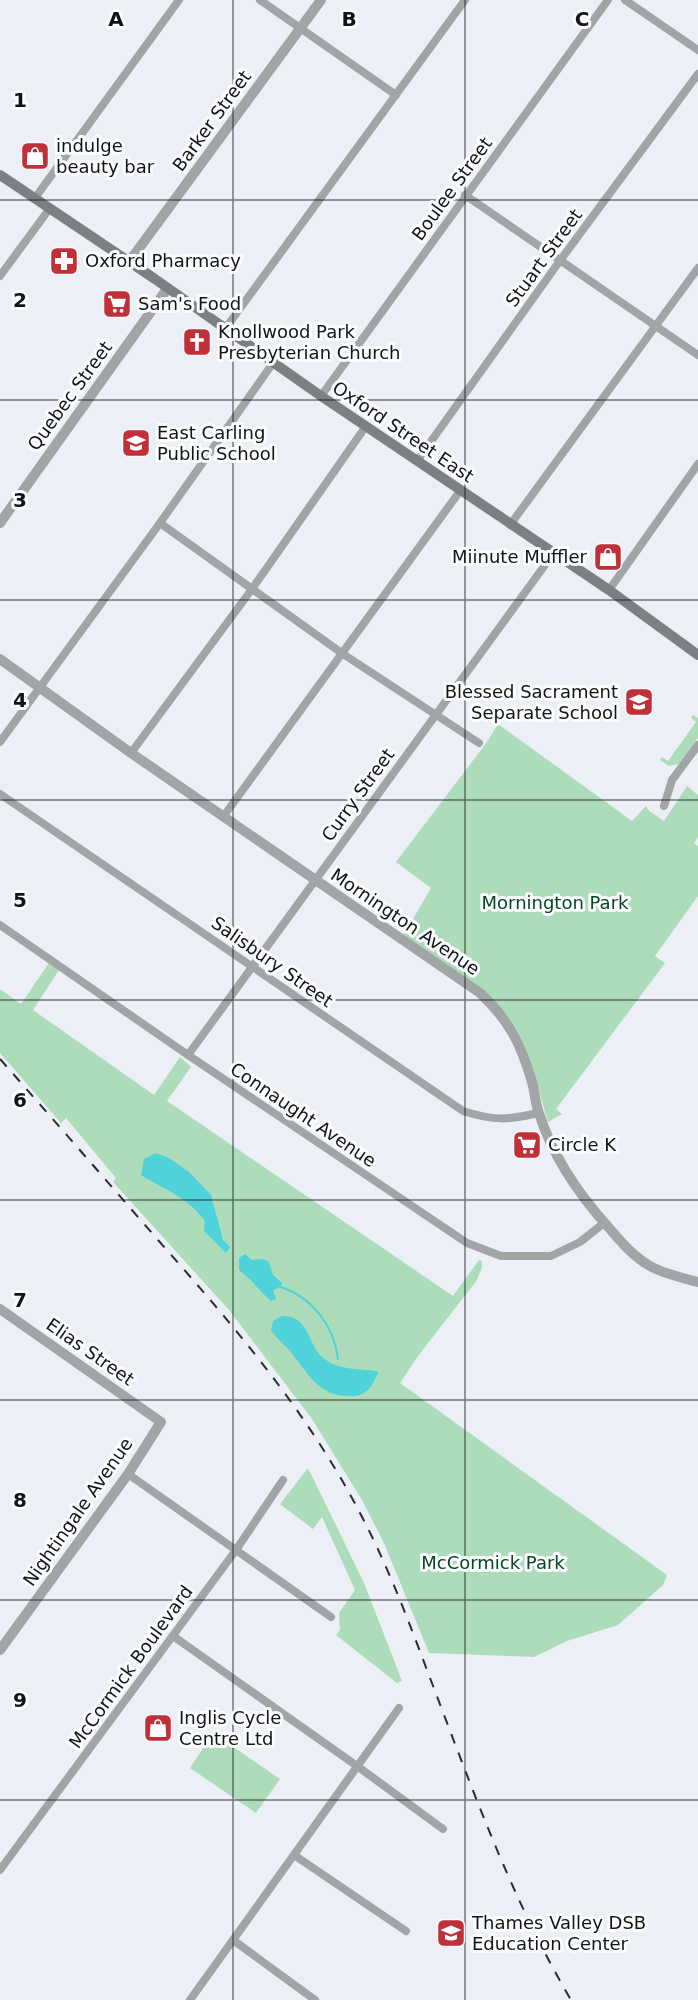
<svg xmlns="http://www.w3.org/2000/svg" width="698" height="2000" font-family="'DejaVu Sans',sans-serif">
<style>
.green{fill:#acdcb9}
.water{fill:#4fd2d9}
.lines{fill:none;stroke-linecap:round;stroke-linejoin:round}
.stream{stroke:#4fd2d9;stroke-width:2}
.minor{stroke:#a1a5a5;stroke-width:8}
.tertiary{stroke:#a1a5a5;stroke-width:10}
.secondary{stroke:#7b8182;stroke-width:10}
.rail{stroke:#2b2c2f;stroke-width:2;stroke-dasharray:10 10;stroke-linecap:butt}
.grid{fill:none;stroke:#121315;stroke-width:1.5;stroke-opacity:0.55}
.labels{text-anchor:middle;stroke-width:6;stroke-linejoin:round;paint-order:stroke}
.street-label{font-size:18px;fill:#121315;stroke:#fbfcfe}
.poi-label{font-size:18px;fill:#121315;stroke:#fbfcfe;text-anchor:start}
.park-label{font-size:18px;fill:#054724;stroke:#fbfcfe}
.grid-label{font-size:20px;text-anchor:middle;font-weight:bold;fill:#121315;stroke:#fbfcfe;stroke-width:6;stroke-linejoin:round;paint-order:stroke}
</style>
<rect width="100%" height="100%" fill="#eceff6"/>
<g class="green">
<path d="M693,715L698,718V738L679,764L669,766L660,760L662,757L668,761L696,722L691,718Z"/>
<path d="M498,724L632,821L646,806L649,811L664,821L687,786L698,795V837L694,843L698,846V896L655,956L665,963L556,1109L562,1114L548,1122C539,1093 533,1061 519,1034C500,994 439,961 403,936L431,888L396,862L487,742Z"/>
<path d="M49,963L59,970L33,1010L154,1095L180,1057L191,1067L167,1101L453,1296L479,1260L482,1261V1267L477,1280L418,1356L400,1383L667,1575L663,1585L618,1625L567,1641L534,1657L429,1653L384,1543L362,1500L312,1419L229,1310L113,1182L116,1178L66,1118L61,1123L0,1053V989L21,1004Z"/>
<path d="M308,1468L364,1583L402,1681L397,1683L336,1635L340,1630L339,1613L355,1590L322,1517L313,1529L280,1504Z"/>
<path d="M213,1733L280,1779L256,1813L190,1768Z"/>
</g>
<g class="water">
<path d="M156,1153L169,1158L189,1172L211,1195L223,1240L230,1247L226,1253L204,1231L205,1221C186,1196 167,1191 141,1175L144,1159Z"/>
<path d="M245,1254L252,1260L263,1259L269,1262L273,1275L282,1283L281,1287L273,1290L276,1299L271,1301C260,1291 251,1279 239,1270V1258Z"/>
<path d="M282,1316C312,1316 306,1347 326,1360C339,1370 361,1369 377,1371L378,1374C375,1379 372,1386 368,1390C361,1396 354,1397 346,1396C318,1395 306,1371 290,1351C284,1344 276,1338 271,1330L273,1321Z"/>
</g>
<g class="lines">
<path class="stream" d="M281,1287C313,1298 334,1326 338,1359"/>
<g class="minor">
<path d="M260,0L396,95"/>
<path d="M625,0L698,50"/>
<path d="M465,195L698,355"/>
<path d="M35,198L179,0"/>
<path d="M0,276L50,208"/>
<path d="M225,329L465,0"/>
<path d="M321,396L608,0"/>
<path d="M417,461L559,262L698,74"/>
<path d="M160,523L343,654L479,743"/>
<path d="M510,525L698,268"/>
<path d="M609,590L698,464"/>
<path d="M0,742L160,523L273,363"/>
<path d="M131,753L252,589L366,426"/>
<path d="M0,794L463,1111C493,1121 509,1120 538,1113"/>
<path d="M664,806L672,780L698,745"/>
<path d="M223,817L460,491"/>
<path d="M0,925L188,1055L467,1243L501,1256H551L580,1242L604,1223"/>
<path d="M188,1055L553,554"/>
<path d="M128,1474L331,1617"/>
<path d="M173,1636L357,1766L443,1829"/>
<path d="M294,1855L406,1931"/>
<path d="M0,1870L236,1550L283,1480"/>
<path d="M233,1940L315,2000"/>
<path d="M190,2000L399,1708"/>
</g>
<g class="tertiary">
<path d="M129,262L321,0"/>
<path d="M0,523L167,289"/>
<path d="M0,659L131,753L480,993C509,1020 521,1044 532,1082C535,1092 535,1103 539,1113C553,1158 579,1195 610,1229C622,1243 634,1257 650,1266C664,1274 683,1278 698,1282"/>
<path d="M0,1309L161,1422L128,1474L0,1650"/>
</g>
<path class="secondary" d="M0,175L155,279L321,396L609,590L698,655"/>
<path class="rail" d="M0,1059C53,1119 105,1179 158,1240C234,1326 307,1411 360,1513C388,1566 409,1622 430,1678C472,1788 511,1898 571,2000"/>
</g>
<path class="grid" d="M233,0V2000M465,0V2000M0,200H698M0,400H698M0,600H698M0,800H698M0,1000H698M0,1200H698M0,1400H698M0,1600H698M0,1800H698"/>
<defs>
<g id="shop-square" transform="scale(1.5)"><rect x="-9" y="-9" width="18" height="18" rx="4" fill="#c03039" stroke="#fbfcfe"/><path d="M-5-2.5h2.3a2.7 3.5 0 0 1 5.4 0H5L5.5 6h-11ZM-1.5-2.5h3a1.5 2.3 0 0 0-3 0Z" fill="#fff"/></g>
<g id="pharmacy-square" transform="scale(1.5)"><rect x="-9" y="-9" width="18" height="18" rx="4" fill="#c03039" stroke="#fbfcfe"/><path d="M-2-6h4v4h4v4h-4v4h-4v-4h-4v-4h4Z" fill="#fff"/></g>
<g id="supermarket-square" transform="scale(1.5)"><rect x="-9" y="-9" width="18" height="18" rx="4" fill="#c03039" stroke="#fbfcfe"/><path d="M-6-5.5h2.5l.6 2H6L4.5 2H-2.5L-4.4-4H-6ZM-1.5 3.2a1.3 1.3 0 1 0 .1 0ZM3 3.2a1.3 1.3 0 1 0 .1 0Z" fill="#fff"/></g>
<g id="church-square" transform="scale(1.5)"><rect x="-9" y="-9" width="18" height="18" rx="4" fill="#c03039" stroke="#fbfcfe"/><path d="M-1.2-6h2.4v3.5h3.3v2.4h-3.3V6h-2.4V-.1h-3.3v-2.4h3.3Z" fill="#fff"/></g>
<g id="school-square" transform="scale(1.5)"><rect x="-9" y="-9" width="18" height="18" rx="4" fill="#c03039" stroke="#fbfcfe"/><path d="M0-5L7-2L0 1L-7-2ZM-4 1L0 2.5L4 1V4Q0 6-4 4Z" fill="#fff"/></g>
</defs>
<g fill-rule="evenodd">
<use href="#shop-square" x="35" y="156"/>
<use href="#pharmacy-square" x="64" y="261"/>
<use href="#supermarket-square" x="117" y="304"/>
<use href="#church-square" x="197" y="342"/>
<use href="#school-square" x="136" y="443"/>
<use href="#shop-square" x="608" y="557"/>
<use href="#school-square" x="639" y="702"/>
<use href="#supermarket-square" x="527" y="1145"/>
<use href="#shop-square" x="158" y="1728"/>
<use href="#school-square" x="451" y="1933"/>
</g>
<g class="labels">
<g class="street-label">
<text transform="translate(212 121) rotate(-54)" y="6">Barker Street</text>
<text transform="translate(452 189) rotate(-54)" y="6">Boulee Street</text>
<text transform="translate(544 258) rotate(-54)" y="6">Stuart Street</text>
<text transform="translate(70 396) rotate(-54)" y="6">Quebec Street</text>
<text transform="translate(403 432) rotate(34)" y="6">Oxford Street East</text>
<text transform="translate(358 795) rotate(-54)" y="6">Curry Street</text>
<text transform="translate(405 922) rotate(34)" y="6">Mornington Avenue</text>
<text transform="translate(272 962) rotate(35)" y="6">Salisbury Street</text>
<text transform="translate(303 1115) rotate(34)" y="6">Connaught Avenue</text>
<text transform="translate(90 1352) rotate(35)" y="6">Elias Street</text>
<text transform="translate(78 1512) rotate(-55)" y="6">Nightingale Avenue</text>
<text transform="translate(131 1667) rotate(-54)" y="6">McCormick Boulevard</text>
</g>
<g class="poi-label">
<text x="56" y="152">indulge<tspan x="56" dy="21">beauty bar</tspan></text>
<text x="85" y="267">Oxford Pharmacy</text>
<text x="138" y="310">Sam's Food</text>
<text x="218" y="338">Knollwood Park<tspan x="218" dy="21">Presbyterian Church</tspan></text>
<text x="157" y="439">East Carling<tspan x="157" dy="21">Public School</tspan></text>
<text x="587" y="563" text-anchor="end">Miinute Muffler</text>
<text x="618" y="698" text-anchor="end">Blessed Sacrament<tspan x="618" dy="21">Separate School</tspan></text>
<text x="548" y="1151">Circle K</text>
<text x="179" y="1724">Inglis Cycle<tspan x="179" dy="21">Centre Ltd</tspan></text>
<text x="472" y="1929">Thames Valley DSB<tspan x="472" dy="21">Education Center</tspan></text>
</g>
<g class="park-label">
<text x="555" y="909">Mornington Park</text>
<text x="493" y="1569">McCormick Park</text>
</g>
</g>
<g class="grid-label">
<text x="116" y="26">A</text>
<text x="349" y="26">B</text>
<text x="582" y="26">C</text>
<text x="20" y="107">1</text>
<text x="20" y="307">2</text>
<text x="20" y="507">3</text>
<text x="20" y="707">4</text>
<text x="20" y="907">5</text>
<text x="20" y="1107">6</text>
<text x="20" y="1307">7</text>
<text x="20" y="1507">8</text>
<text x="20" y="1707">9</text>
</g>
</svg>
